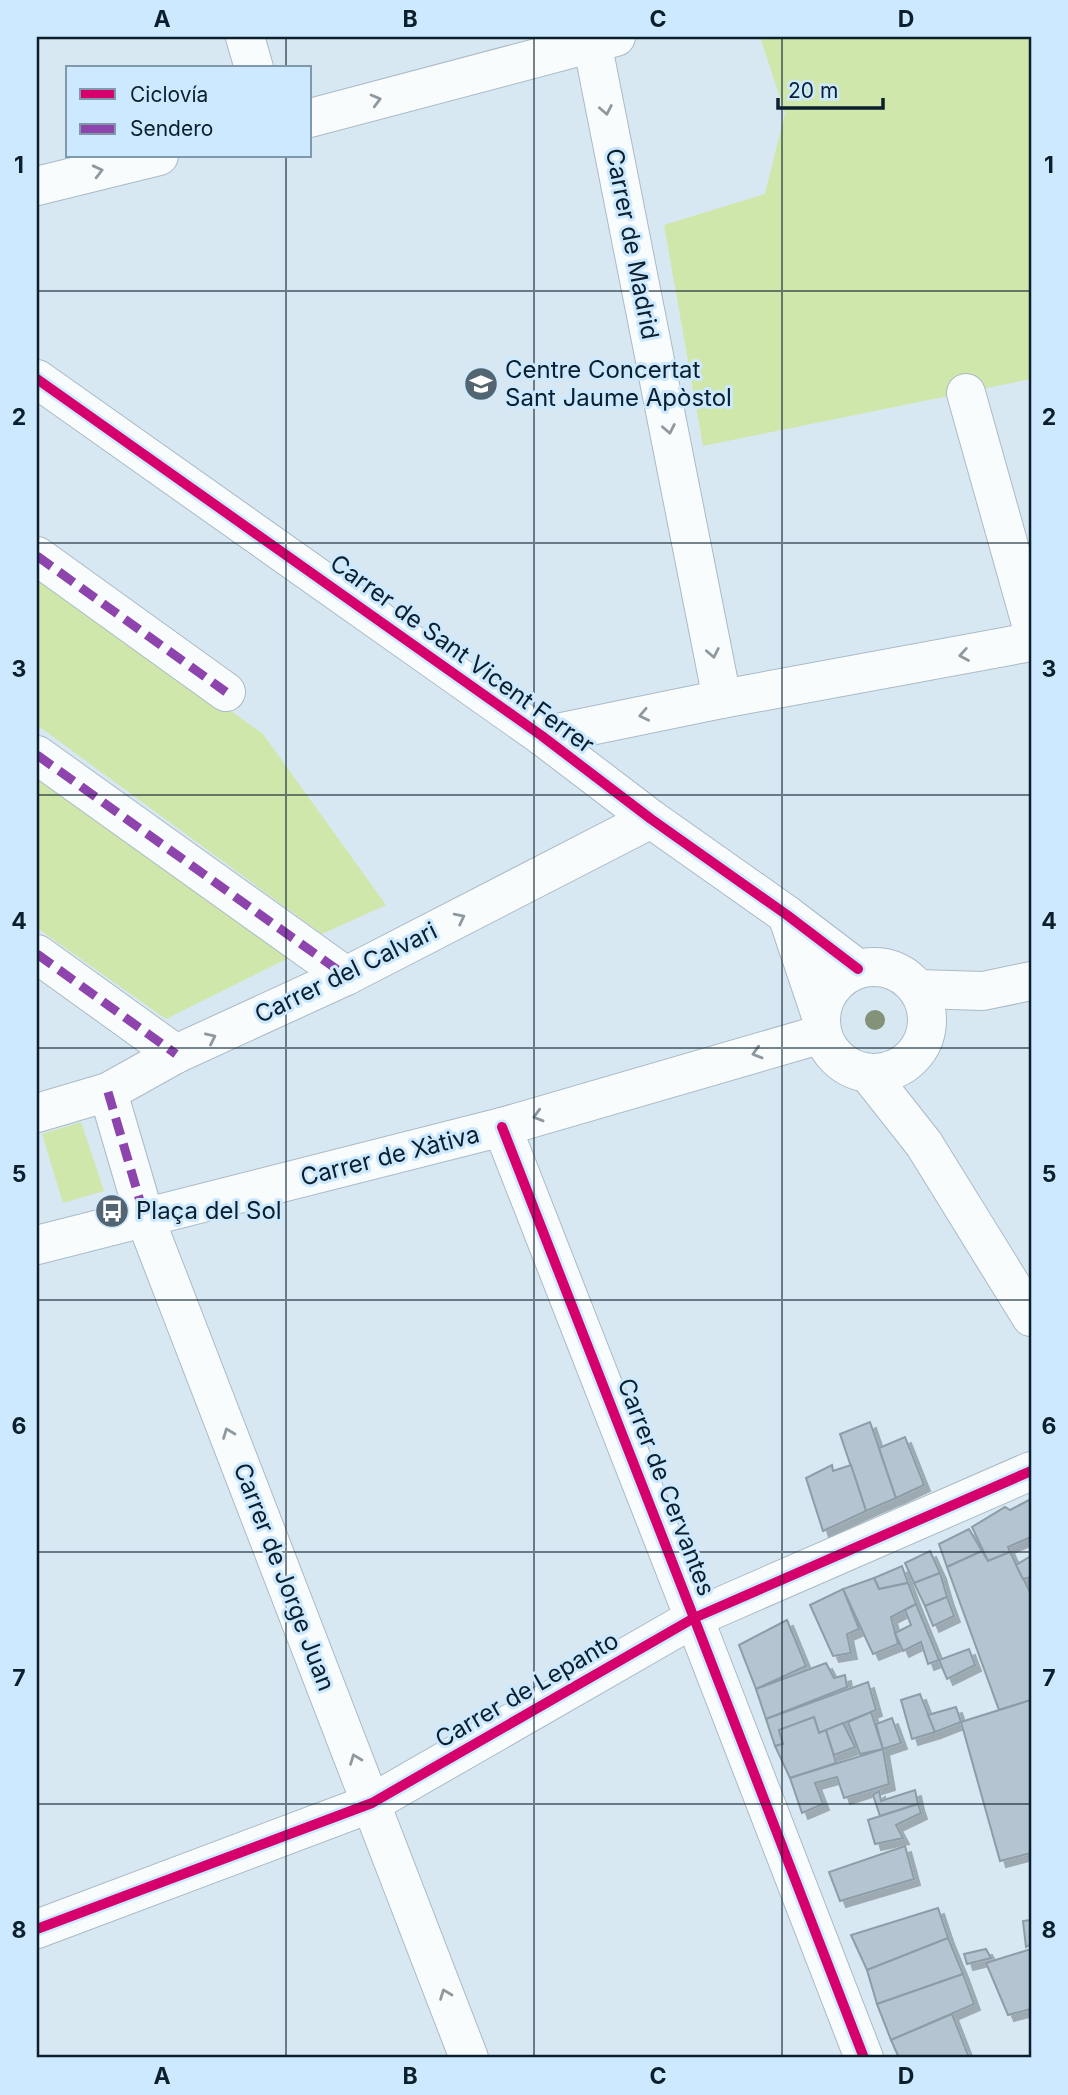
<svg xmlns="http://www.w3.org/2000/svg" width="1068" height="2095" font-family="Inter,sans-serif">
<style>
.green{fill:#cfe7ab}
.building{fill:#b4c4d0;stroke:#8d9da8;stroke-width:2;filter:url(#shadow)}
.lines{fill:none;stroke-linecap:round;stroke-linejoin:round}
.minor-casing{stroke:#aabac6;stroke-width:40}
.minor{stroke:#f9fcfd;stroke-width:38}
.quiet{stroke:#8e44ad;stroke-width:9;stroke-dasharray:18 9;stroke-linecap:butt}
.cycleway-casing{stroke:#cce9ff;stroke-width:15}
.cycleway{stroke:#d6006c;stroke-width:10}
.tree{fill:#839278}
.oneway{stroke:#8e999f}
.grid{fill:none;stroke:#0c1f2c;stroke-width:2;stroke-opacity:0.55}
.labels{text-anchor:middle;stroke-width:6;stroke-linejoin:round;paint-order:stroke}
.street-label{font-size:24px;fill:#0c1f2c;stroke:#cce9ff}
.poi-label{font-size:24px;fill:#0c1f2c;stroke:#cce9ff;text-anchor:start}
.neatline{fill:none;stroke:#0c1f2c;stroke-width:2.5}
.grid-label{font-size:23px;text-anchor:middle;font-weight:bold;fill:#0c1f2c}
</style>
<defs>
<filter id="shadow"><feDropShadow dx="6" dy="6" stdDeviation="0" flood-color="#0004"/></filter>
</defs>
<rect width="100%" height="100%" fill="#d8e8f3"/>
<g class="green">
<path d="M760,37H1031V379L703,446L664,225L765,194L785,113Z"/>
<path d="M37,571L263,734L386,905L322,934L37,725Z"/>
<path d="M37,778L293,956L166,1019L37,928Z"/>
<path d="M81,1122L104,1191L63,1203L42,1134Z"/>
</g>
<g class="building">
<path d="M870,1422L896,1498L866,1511L840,1434Z"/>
<path d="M905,1437L924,1485L896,1498L879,1448Z"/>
<path d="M832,1465L833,1471L851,1465L866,1511L823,1531L806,1478Z"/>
<path d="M1031,1499V1537L1008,1547L1010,1552L988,1561L972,1527L1005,1507L1010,1510Z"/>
<path d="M969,1529L982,1551L947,1567L939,1544Z"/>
<path d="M930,1551L940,1573L914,1583L905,1563Z"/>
<path d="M982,1551L988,1561L1010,1552L1031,1594V1700L999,1710L947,1567Z"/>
<path d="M1031,1556V1577L1023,1579L1016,1565Z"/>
<path d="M902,1566L908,1583L879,1589L874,1578Z"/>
<path d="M940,1573L947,1597L925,1606L914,1583Z"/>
<path d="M874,1578L879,1589L908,1583L916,1604L891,1617L898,1644L873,1654L843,1589Z"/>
<path d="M843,1589L859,1629L847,1634L851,1653L833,1656L810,1605Z"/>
<path d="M947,1597L954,1616L933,1626L925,1606Z"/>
<path d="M916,1604L939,1660L928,1664L921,1642L903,1651L895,1633L911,1625L905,1610Z"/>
<path d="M787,1620L806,1666L756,1689L739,1645Z"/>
<path d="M969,1649L975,1665L947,1679L939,1660Z"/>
<path d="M826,1663L834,1678L845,1675L847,1687L766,1719L756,1689Z"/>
<path d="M868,1682L876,1710L819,1733L814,1717L779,1730L783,1744L775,1746L766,1719Z"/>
<path d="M920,1694L935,1732L912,1739L901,1700Z"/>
<path d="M1031,1700V1853L1000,1861L961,1722Z"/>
<path d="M956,1707L961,1722L935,1732L928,1715Z"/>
<path d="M871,1712L883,1749L860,1754L848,1722Z"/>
<path d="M814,1717L819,1733L826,1730L836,1763L790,1778L775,1746L783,1744L779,1730Z"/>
<path d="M892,1718L901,1743L883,1749L876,1724Z"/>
<path d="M843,1723L855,1747L834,1755L826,1730Z"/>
<path d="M883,1749L889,1784L844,1798L837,1777L815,1783L823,1804L802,1813L790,1778Z"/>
<path d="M915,1790L918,1804L880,1816L873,1795L879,1791L881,1801Z"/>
<path d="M918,1804L921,1813L896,1825L903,1838L875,1844L868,1820Z"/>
<path d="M905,1846L914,1879L840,1901L829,1872Z"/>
<path d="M938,1908L948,1938L867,1970L851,1935Z"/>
<path d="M1031,1920V1944L1026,1947L1023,1921Z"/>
<path d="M948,1938L963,1974L877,2004L867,1970Z"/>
<path d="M986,1949L991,1958L967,1964L964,1954Z"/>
<path d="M1031,1949V2009L1008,2015L986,1963Z"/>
<path d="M963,1974L974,2004L891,2040L877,2004Z"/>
<path d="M952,2014L969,2058H899L891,2040Z"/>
</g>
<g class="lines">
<g class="minor-casing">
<g id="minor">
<path d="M245,37L254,68"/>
<path d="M591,37L722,699"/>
<path d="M310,118L616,37"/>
<path d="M37,186L159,156"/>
<path d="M37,379L542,736L651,819L787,915L858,969"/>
<path d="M966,393L1031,624"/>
<path d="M37,556L226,692"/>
<path d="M542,736L722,699L1031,642"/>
<path d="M37,755L346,976"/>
<path d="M787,915L821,1016"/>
<path d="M37,954L176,1054"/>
<circle cx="874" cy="1020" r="53"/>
<path d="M919,989L983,991L1031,981"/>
<path d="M868,1073L924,1144L1031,1317"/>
<path d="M108,1092L145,1218L469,2058"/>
<path d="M37,1113L108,1092L176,1054L346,976L651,819"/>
<path d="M502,1127L694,1618L864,2058"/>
<path d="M37,1245L502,1127L822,1034"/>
<path d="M37,1929L372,1803L694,1618L1031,1471"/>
</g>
</g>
<use href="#minor" class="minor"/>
<g class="quiet">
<path d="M37,556L226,692"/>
<path d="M37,755L346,976"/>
<path d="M37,954L176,1054"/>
<path d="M108,1092L145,1218"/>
</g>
<g class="cycleway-casing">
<g id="cycleway">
<path d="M37,379L542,736L651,819L787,915L858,969"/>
<path d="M502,1127L694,1618L864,2058"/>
<path d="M37,1929L372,1803L694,1618L1031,1471"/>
</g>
</g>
<use href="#cycleway" class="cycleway"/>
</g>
<circle class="tree" cx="875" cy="1020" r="10"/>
<defs><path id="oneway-chevron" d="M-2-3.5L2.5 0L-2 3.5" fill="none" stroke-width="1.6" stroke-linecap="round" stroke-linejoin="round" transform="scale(1.75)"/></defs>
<g class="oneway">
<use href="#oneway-chevron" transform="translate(376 100) rotate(-15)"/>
<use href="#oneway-chevron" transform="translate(606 110) rotate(79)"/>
<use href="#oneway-chevron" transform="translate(98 171) rotate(-14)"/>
<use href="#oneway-chevron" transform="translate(669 429) rotate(79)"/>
<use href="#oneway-chevron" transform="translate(713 653) rotate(79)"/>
<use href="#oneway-chevron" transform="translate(964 655) rotate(170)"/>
<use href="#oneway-chevron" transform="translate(644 715) rotate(168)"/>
<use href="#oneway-chevron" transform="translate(460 918) rotate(-27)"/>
<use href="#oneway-chevron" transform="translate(211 1038) rotate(-25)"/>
<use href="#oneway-chevron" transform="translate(757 1053) rotate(164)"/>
<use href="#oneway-chevron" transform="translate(538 1116) rotate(164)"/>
<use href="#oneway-chevron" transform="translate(228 1433) rotate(-111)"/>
<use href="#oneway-chevron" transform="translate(355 1759) rotate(-111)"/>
<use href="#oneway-chevron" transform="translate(445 1994) rotate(-111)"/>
</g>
<path class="grid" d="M286,37V68M534,37V2058M782,37V2058M286,156V2058M37,291H1031M37,543H1031M37,795H1031M37,1048H1031M37,1300H1031M37,1552H1031M37,1804H1031"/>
<defs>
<g id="school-disc" transform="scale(1.75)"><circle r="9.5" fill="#536572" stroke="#cce9ff"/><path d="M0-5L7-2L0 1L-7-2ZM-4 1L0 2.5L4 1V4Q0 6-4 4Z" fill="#fff"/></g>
<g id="bus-disc" transform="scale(1.75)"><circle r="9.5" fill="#536572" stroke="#cce9ff"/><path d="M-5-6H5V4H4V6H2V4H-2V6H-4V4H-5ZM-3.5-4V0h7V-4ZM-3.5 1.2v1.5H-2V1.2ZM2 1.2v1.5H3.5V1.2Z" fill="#fff"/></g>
</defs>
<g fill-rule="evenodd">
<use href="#school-disc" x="481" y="384"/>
<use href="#bus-disc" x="112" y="1211"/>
</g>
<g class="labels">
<g class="street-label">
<text transform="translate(632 244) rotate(79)" y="8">Carrer de Madrid</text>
<text transform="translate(462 654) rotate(36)" y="8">Carrer de Sant Vicent Ferrer</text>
<text transform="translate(346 973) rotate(-26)" y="8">Carrer del Calvari</text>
<text transform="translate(390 1156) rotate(-14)" y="8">Carrer de Xàtiva</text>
<text transform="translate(666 1487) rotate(69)" y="8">Carrer de Cervantes</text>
<text transform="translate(284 1577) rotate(69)" y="8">Carrer de Jorge Juan</text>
<text transform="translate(527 1690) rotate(-30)" y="8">Carrer de Lepanto</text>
</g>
<g class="poi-label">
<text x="505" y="378">Centre Concertat<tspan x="505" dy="28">Sant Jaume Apòstol</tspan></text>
<text x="136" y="1219">Plaça del Sol</text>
</g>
</g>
<rect width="1068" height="2095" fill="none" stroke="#cce9ff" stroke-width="77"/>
<rect x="66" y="66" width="245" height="91" fill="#cce9ff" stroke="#7f98ab" stroke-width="2"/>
<rect x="80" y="89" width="35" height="10" fill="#d6006c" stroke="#7f98ab" stroke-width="2"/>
<text x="130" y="102" font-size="21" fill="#0c1f2c">Ciclovía</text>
<rect x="80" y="124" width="35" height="10" fill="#8e44ad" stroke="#7f98ab" stroke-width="2"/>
<text x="130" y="136" font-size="21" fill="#0c1f2c">Sendero</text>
<path d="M778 98v10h105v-10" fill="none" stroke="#0c1f2c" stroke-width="3.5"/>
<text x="788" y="98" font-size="21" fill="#0c1f2c" stroke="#cce9ff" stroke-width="5" paint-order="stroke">20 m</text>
<rect x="38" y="38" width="992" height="2018" class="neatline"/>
<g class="grid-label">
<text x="162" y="27">A</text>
<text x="410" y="27">B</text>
<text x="658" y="27">C</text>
<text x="906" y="27">D</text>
<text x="19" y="173">1</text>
<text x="1049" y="173">1</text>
<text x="19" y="425">2</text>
<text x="1049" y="425">2</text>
<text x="19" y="677">3</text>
<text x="1049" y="677">3</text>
<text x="19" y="929">4</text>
<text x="1049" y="929">4</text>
<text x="19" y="1182">5</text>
<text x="1049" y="1182">5</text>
<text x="19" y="1434">6</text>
<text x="1049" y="1434">6</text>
<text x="19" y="1686">7</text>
<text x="1049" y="1686">7</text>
<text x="19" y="1938">8</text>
<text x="1049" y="1938">8</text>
<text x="162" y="2084">A</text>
<text x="410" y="2084">B</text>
<text x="658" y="2084">C</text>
<text x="906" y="2084">D</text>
</g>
</svg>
